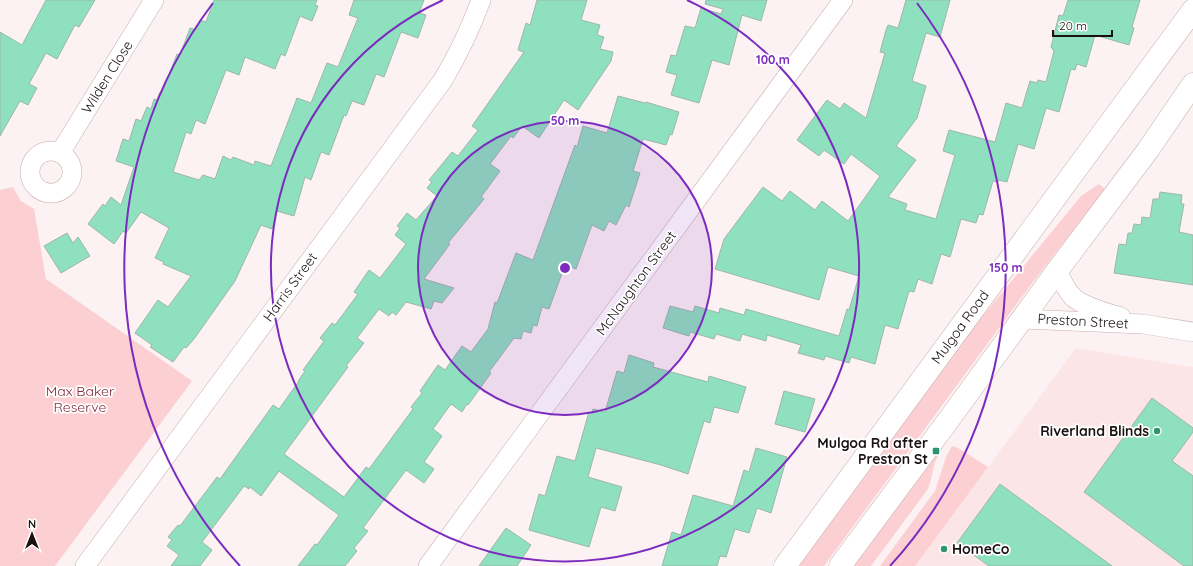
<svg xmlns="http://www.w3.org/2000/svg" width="1193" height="566" font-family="Quicksand,sans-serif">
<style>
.built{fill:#fce5e7}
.green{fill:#fccfd3}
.building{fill:#8fe0be;stroke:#9db6ab}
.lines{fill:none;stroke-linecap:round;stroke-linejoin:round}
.minor-casing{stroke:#c8adaf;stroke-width:20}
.major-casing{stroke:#c8adaf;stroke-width:23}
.minor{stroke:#fff;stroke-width:19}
.major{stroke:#fff;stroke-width:22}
.ring{fill:none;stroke:#7b2cbf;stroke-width:2}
.poi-dot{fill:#2d9471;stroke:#fff;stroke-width:1.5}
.labels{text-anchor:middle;stroke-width:3.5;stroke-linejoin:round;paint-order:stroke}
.street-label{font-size:14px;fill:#1a1011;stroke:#fff}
.park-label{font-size:14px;fill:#842a3c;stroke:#fff}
.poi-label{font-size:14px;font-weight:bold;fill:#1a1011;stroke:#fff;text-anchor:end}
.centre{fill:#7b2cbf;stroke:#fff;stroke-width:2}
.ring-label{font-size:12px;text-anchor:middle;font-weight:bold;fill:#7b2cbf;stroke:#fff;stroke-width:3.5;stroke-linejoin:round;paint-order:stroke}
</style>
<rect width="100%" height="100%" fill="#fdf2f3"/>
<path class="built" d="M1076,348L1193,367V566H915Z"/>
<g class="green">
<path d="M1099,184L1105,189L1030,286L824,566H798L977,323L1081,196Z"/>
<path d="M13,187L21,201L34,209L46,279L192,381L55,566H0V190Z"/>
<path d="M944,442L945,443L935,462L930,483L928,489L871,566H853Z"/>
<path d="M952,446L958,448L988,467L915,566H880L935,491L946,457Z"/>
</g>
<g class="building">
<path d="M46,0H95L79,27L75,25L57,59L46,53L29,84L37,88L28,105L20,101L0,136V32L22,45Z"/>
<path d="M214,0H317L315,5L318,6L312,21L300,16L285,56L281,54L275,69L245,57L239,75L226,70L205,124L196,120L191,134L186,132L173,172L199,180L203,175L215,179L223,156L231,160L233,157L254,165L255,161L271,166L297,98L311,103L327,63L338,67L358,18L349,15L354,0H424L419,13L426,15L418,38L401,32L384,77L376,74L364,105L352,101L346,116L344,115L329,155L321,152L311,180L305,177L294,216L277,211L272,229L261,225L235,281L194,339L186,348L184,347L173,362L150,347L152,345L135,333L158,300L168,307L191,276L163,264L164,262L155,258L169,228L141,212L126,233L123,231L114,244L88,224L103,204L105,206L111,197L121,205L134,167L116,161L123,139L129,141L136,119L141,121L147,107L151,109L154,99L157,100L160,92L162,93L177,54L180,55L190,28L196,30L200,20L206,22Z"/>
<path d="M537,0H587L581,20L600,25L597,35L604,37L600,49L613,52L611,61L578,110L564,100L539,138L522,126L513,138L511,136L490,164L500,171L481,197L484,199L448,243L450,244L424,279L454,288L442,303L434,301L431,309L406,302L396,315L392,312L389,316L379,309L357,338L364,343L346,366L348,367L284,454L344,497L366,467L369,469L413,409L411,407L422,393L420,391L438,365L445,370L462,346L471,352L488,329L495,302L497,303L516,253L533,260L575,145L577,147L583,126L607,133L618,96L645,103L646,102L679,112L672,135L670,134L666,145L643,139L633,171L640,173L629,207L626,205L616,225L609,221L604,231L592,225L576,269L565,265L549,309L542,307L537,326L533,325L531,333L523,331L521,339L514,338L489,372L491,373L468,405L467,404L462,412L451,404L433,429L442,436L424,462L434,469L424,483L406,470L363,528L368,531L354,548L357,551L345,566H298L315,544L317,545L339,515L279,471L261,496L250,487L249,489L244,486L202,542L212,550L200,566H171L179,555L167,546L172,540L168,537L178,525L180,526L217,477L220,479L273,405L279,409L299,381H298L305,371L303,370L324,341L320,338L332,323L335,325L358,294L354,292L369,270L380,278L406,244L395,235L400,228L397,226L407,213L416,220L437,196L427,188L432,182L429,180L452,152L458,156L478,130L472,126L524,52L518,50L526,23L530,25Z"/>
<path d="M706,0H767L761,21L742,15L729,65L712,60L699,103L671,95L677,75L666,72L671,55L676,56L685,26L695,28L701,8L721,14L723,9L705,4Z"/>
<path d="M906,0H950L940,37L926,33L912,81L926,86L917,118L896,146L916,160L888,197L907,204L905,210L936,219L955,155L943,151L949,130L995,142L1006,103L1022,108L1030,81L1037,83L1038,80L1046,82L1054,51L1051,47L1059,15L1063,16L1068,0H1140L1132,27L1134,28L1129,45L1095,35L1086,67L1077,64L1075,70L1071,69L1059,112L1046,108L1034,149L1018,144L1007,182L998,180V182L993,181L983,215L979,214L976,223L961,219L950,257L941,254L932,284L918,279L914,292L909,291L898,329L885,325L875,364L851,357L849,363L825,356L824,360L798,353L801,345L767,335L766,341L742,334L740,341L716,334L714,339L690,332L689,336L663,328L670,306L693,312L695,306L719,313L720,308L744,315L746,309L839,336L847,309L849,310L859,276L828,267L819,300L715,269L724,239L763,187L782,201L790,191L815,210L822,201L848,221L866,196L880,176L851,154L844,164L824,150L819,156L797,140L827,100L840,109L844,103L866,118L885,53L880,52L886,30L888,25L898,28Z"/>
<path d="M1160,192L1182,195L1181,204H1184L1179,232L1193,235V285L1114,273L1119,244L1126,245L1128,233H1132L1134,224L1141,225L1142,217L1150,218L1153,199H1159Z"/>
<path d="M67,233L73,243L78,237L90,256L61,273L44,246Z"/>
<path d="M629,355L654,363L653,367L708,382L709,376L746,387L738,413L714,407L710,423L704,421L688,474L661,465L596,448L588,477L622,487L615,511L601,507L589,547L529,530L539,494L545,496L557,456L575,461L589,412L592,413L593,409L605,412L617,371L624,373Z"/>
<path d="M784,391L815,399L805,432L775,424Z"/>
<path d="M1152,398L1193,428V432L1172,461L1193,476V566H1184L1084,492Z"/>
<path d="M756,448L787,457L771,513L757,508L749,533L735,529L726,557L720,556L717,566H662L672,532L681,535L693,495L733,506L744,470L749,472Z"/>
<path d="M1000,484L1112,566H989L957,543Z"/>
<path d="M506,528L531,545L517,566H479Z"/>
</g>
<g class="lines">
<g class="minor-casing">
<g id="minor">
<circle cx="51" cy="172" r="21"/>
<path d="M60,153L154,0"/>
<path d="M1057,271C1062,280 1066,291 1074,298C1085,307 1107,313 1121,317"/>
<path d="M1022,319L1143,324L1193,332"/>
<path d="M85,566L443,80C459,53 470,30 481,0"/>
<path d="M428,566L843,0"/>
</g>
</g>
<g class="major-casing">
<g id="major">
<path d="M785,566L1193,10"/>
<path d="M840,566L950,418L1057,271L1148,150L1193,84"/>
</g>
</g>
<use href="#minor" class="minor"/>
<use href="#major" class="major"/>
</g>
<circle cx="565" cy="268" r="147" fill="#7b2cbf" fill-opacity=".12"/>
<g class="ring">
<circle cx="565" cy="268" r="147"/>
<path d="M687 0A294 294 0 1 1 443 0"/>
<path d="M240 566A441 441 0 0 1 213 3M917 3A441 441 0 0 1 890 566"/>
</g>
<g class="poi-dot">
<circle cx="1157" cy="431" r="4"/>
<rect x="932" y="447" width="8" height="8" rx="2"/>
<circle cx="944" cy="549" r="4"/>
</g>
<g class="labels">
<g class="street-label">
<text transform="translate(107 77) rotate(-58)" y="5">Wilden Close</text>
<text transform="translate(636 283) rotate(-54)" y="5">McNaughton Street</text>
<text transform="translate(290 287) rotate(-54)" y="5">Harris Street</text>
<text transform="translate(1083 321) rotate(3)" y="5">Preston Street</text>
<text transform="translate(960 327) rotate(-54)" y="5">Mulgoa Road</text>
</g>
<g class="park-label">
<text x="80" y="396">Max Baker<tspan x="80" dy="16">Reserve</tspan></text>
</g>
<g class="poi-label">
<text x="1149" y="436">Riverland Blinds</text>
<text x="928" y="448">Mulgoa Rd after<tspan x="928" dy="16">Preston St</tspan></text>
<text x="952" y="554" text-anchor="start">HomeCo</text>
</g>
</g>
<circle cx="565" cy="268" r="6" class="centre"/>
<g class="ring-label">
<text x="773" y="64">100 m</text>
<text x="565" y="125">50 m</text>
<text x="1006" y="272">150 m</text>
</g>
<g transform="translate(32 534)" stroke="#ffffff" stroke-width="3" paint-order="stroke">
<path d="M0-3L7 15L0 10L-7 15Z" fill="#1a1011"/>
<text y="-6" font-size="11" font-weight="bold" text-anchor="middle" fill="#1a1011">N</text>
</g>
<path d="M1053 30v6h59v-6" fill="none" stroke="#1a1011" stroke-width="2"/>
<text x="1059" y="30" font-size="12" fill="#1a1011" stroke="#ffffff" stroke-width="3" paint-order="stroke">20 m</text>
</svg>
